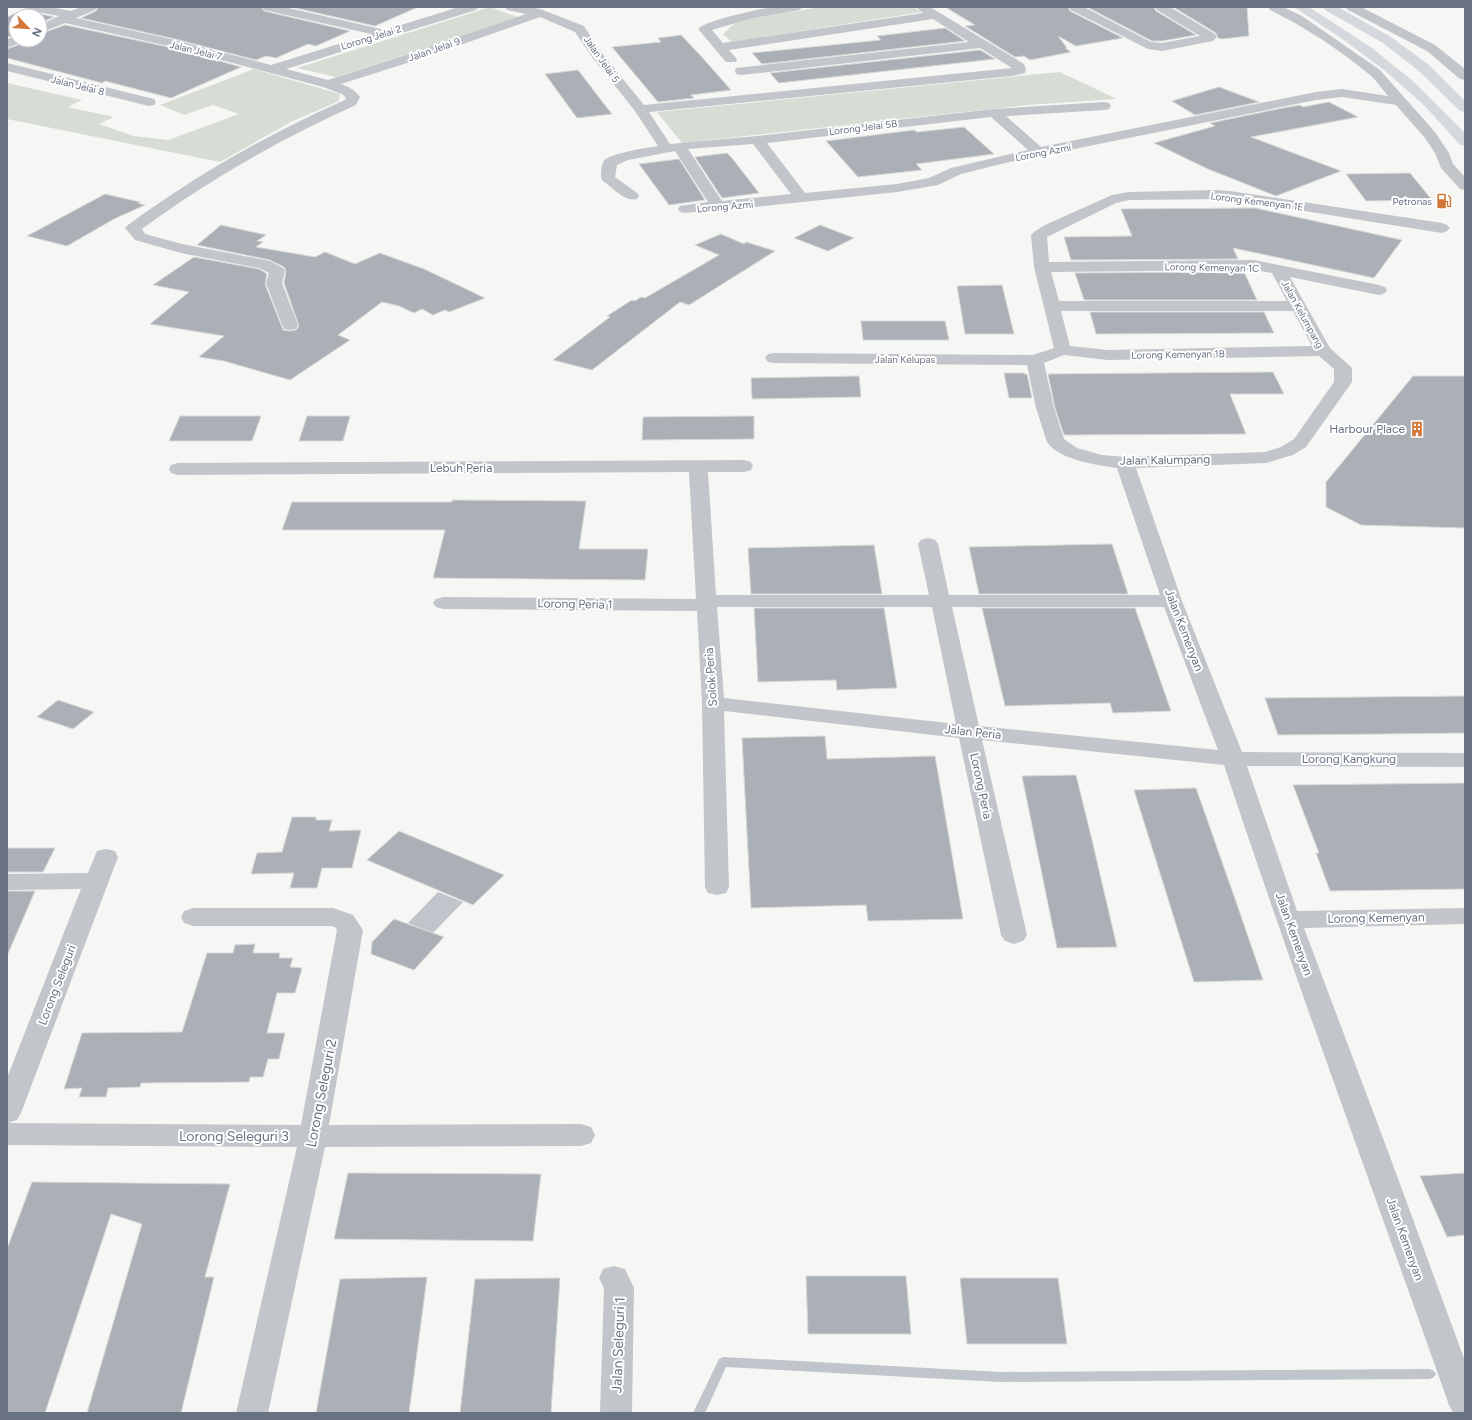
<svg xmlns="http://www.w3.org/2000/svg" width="1472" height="1420" font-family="Figtree,sans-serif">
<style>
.green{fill:#d7ddd5}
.water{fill:#bfc5cb}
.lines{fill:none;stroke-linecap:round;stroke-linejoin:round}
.stream{fill:#bfc5cb;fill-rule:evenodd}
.building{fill:#abb0b7;stroke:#d8d8d6}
.minor{fill:#c2c5c9;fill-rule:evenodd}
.major{fill:#d5d8dc;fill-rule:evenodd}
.labels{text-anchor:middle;stroke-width:4;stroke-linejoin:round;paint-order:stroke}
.far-street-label{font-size:10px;fill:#687282;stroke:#fff}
.far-poi-label{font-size:10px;fill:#687282;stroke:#fff;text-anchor:end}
.poi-label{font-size:12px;fill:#687282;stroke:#fff;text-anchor:end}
.street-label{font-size:12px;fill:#687282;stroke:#fff}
.near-street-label{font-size:14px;fill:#687282;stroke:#fff}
</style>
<rect width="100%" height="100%" fill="#f6f7f4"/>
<g class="green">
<path d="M490,7L520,18L336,77L297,68Z"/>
<path d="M821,7H913L922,12L732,42L723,34L737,21Z"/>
<path d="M254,69L340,94L339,101L291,122L220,162L7,119V83L82,100L68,107L114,117L99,124L134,136L168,140L239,114L213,105L184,115L160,105Z"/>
<path d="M1060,72L1117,99L1027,105L682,143L657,112Z"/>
</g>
<path class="water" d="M438,892L463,902L433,933L408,923Z"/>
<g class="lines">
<path class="stream" d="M723,1357L1000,1372L1430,1369L1434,1371L1436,1374L1434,1377L1430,1379L1000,1382L726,1367L705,1413H693L719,1359Z"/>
</g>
<g class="building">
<path d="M98,7H261L264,11L350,31L316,46L308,44L276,58L266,56L256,60L175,39L81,18L96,11Z"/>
<path d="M291,7H418L375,26Z"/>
<path d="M945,7H1068L1070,11L1123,38L1076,46L1058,36L1067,48H1065L1071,52L1030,60L1024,56L1015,57L965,26L975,25Z"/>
<path d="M1087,7H1154L1156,11L1196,35L1162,41H1152Z"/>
<path d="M1173,7H1247L1249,36L1222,39L1218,38L1216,33Z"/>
<path d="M25,9L27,11L54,17L40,23V16H16V35L7,37V17Z"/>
<path d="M65,25L173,48L241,67L171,98L105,81L102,83L7,58V49L21,44L23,40H40V34Z"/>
<path d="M945,28L965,41L762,64L752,53L881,40L877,36Z"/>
<path d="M681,35L700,55L731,90L691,95L694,98L658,102L612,47L661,42L658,38Z"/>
<path d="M980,50L995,59L779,83L770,73Z"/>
<path d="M578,70L604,104L612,114L577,118L545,74Z"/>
<path d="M1219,87L1259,102L1195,115L1172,101Z"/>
<path d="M1329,102L1358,117L1251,137L1341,171L1276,196L1208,169L1154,143L1215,126L1210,123L1278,109L1300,105L1303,107Z"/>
<path d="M964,127L994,154L916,164L922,170L858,177L826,141L914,130L917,132Z"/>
<path d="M727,153L732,158L759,193L722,198L695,157Z"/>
<path d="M679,159L705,200L669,205L639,164Z"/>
<path d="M1410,173L1432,200L1366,201L1346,174Z"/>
<path d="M105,194L140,202L138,203L145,205L114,219L67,246L27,236Z"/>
<path d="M1255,208L1402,240L1374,278L1233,248L1238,259L1071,260L1064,237L1132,236L1121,209Z"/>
<path d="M221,225L266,235L257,241L263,242L256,247L315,257L325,252L355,264L380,253L424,269L485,298L449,312L445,310L433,315L422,309L414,313L399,306L382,302L338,335L350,340L290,380L224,361L199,357L224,336L150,324L189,292L153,285L194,257L259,269L267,274L265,284L283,330L290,331L296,330L299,326L284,283L286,271L284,267L270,260L197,245Z"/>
<path d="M820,225L854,238L828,251L794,238Z"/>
<path d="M721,234L744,244L746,242L775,251L689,305L680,302L592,370L553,360L610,317L607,316L632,300L635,301L641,297L645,298L719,255L695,245Z"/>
<path d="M1244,272L1257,300H1084L1075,273Z"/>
<path d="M1002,285L1014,334H965L957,286Z"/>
<path d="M1090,312H1264L1274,333L1096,334Z"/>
<path d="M861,321H945L949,340H863Z"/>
<path d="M1273,372L1284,394H1230L1246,434L1064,435L1055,408L1048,374Z"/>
<path d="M1004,373H1024V374H1027L1032,398H1009Z"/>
<path d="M859,376L861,397L752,399L751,378Z"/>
<path d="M1413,376H1465V528L1361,525L1326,507V482Z"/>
<path d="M180,416H261L252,441H169Z"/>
<path d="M307,416H350L343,441H299Z"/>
<path d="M754,416V439L642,440L643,417Z"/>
<path d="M452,500L586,501L579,549H648L645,580L433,578L445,530H282L292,502H452Z"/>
<path d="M1112,544L1128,594H979L969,547Z"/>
<path d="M874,545L882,594H751L748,548Z"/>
<path d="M754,608H884L897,688L837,690L836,680L758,682Z"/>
<path d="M982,608H1135L1171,711L1113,713L1110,703L1005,706Z"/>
<path d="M1465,696V733L1383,734L1278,735L1265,698Z"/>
<path d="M58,700L94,712L73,729L37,717Z"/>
<path d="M825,736L827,759L935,756L963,919L868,921L866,905L751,908L742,738Z"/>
<path d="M1076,775L1092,840L1117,947L1057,948L1022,776Z"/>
<path d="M1465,783V889L1330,891L1316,853H1319L1293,785Z"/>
<path d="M1196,788L1234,896L1263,980L1194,982L1134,790Z"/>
<path d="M292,817H316V820H332L329,831L361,830L352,868H322L317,888H290L294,873L251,874L257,853L282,852Z"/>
<path d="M399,831L504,875L473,905L367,860Z"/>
<path d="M7,848H55L43,872H7Z"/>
<path d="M7,891H35L7,956Z"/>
<path d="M394,919L444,937L414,970L371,954L372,942Z"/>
<path d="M255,944L253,953H280L279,958H293L290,967L302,968L295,993H277L267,1033H285L279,1059H268L263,1077H250L249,1082L141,1083L140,1087L108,1088L106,1097H79L82,1088L64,1089L82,1033L182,1032L207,953H233L235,945Z"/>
<path d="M348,1173L541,1174L533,1241L334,1239Z"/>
<path d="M1465,1173V1235L1447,1237L1420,1176Z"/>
<path d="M32,1182L230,1184L205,1277H214L181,1413H87L142,1224L111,1214L45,1413H7V1249Z"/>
<path d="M806,1276H906L911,1334H808Z"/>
<path d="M427,1277L409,1413H316L340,1279Z"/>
<path d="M560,1278L551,1413H460L475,1279Z"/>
<path d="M960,1278H1058L1067,1344H967Z"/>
</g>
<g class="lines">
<g class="minor">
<path d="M25,7H50L71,11L81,7H97L95,10L76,18L175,40L271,65L371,34L264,10L262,7H284L385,30L459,7H478L476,10L286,69L328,80L418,51L526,14L507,10L505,7H529L540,9L584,26L601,52L644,105L1012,68L980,48L741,75L736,74L735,71L736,68L969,42L933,19L729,50L737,59L736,62H726L698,29C704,21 762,8 774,7C783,6 793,7 802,7L800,10L749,19L712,30L723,43L923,13L916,7H930L1024,64L1026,70L1025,73L1012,76L649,112L670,144L757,136L994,109L1104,102L1109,103L1111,106L1109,109L1104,110L1006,116L1041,147L1316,92L1342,89L1388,96C1382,89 1377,81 1370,75C1340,50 1305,27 1270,10L1268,7H1283L1302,16L1380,70L1435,132L1449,153L1453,164L1465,177V190L1460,189L1441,168L1435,153L1425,138L1396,105L1342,97L1316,100L1005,163L961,174L938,185L897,192L725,210L719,211L715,210L685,213L680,212L678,209L680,206L708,202L675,151L628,160L617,165L615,177L637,193L639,196L637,199C624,202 613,188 603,181L601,178C601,173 601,167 603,162C608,153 647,148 658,146L635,111L592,57L575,32L540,17L426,57L341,84C349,87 355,90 360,97L356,105C280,139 209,180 142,229L145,234L182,244L270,261L283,268L285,271L282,283L298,325L296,329L290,330L284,329L282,325L266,283L269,273L259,268L181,253L135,240L125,228L128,225C196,175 268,134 345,100L346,98L342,94L323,87L173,47L65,23L40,33V25L59,16L27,10ZM991,117L1028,150L951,168L929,178L897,184L805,193L767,143ZM753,144L791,194L722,201L688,149Z"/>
<path d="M1069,7H1084L1151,42L1162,43L1200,36L1157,10L1155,7H1170L1215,34L1217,37L1213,41L1162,51L1148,49L1071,10Z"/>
<path d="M1346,7H1361L1435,45L1465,69V80L1460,79L1427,51L1348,10Z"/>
<path d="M16,36V40H22L20,43L7,48V39Z"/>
<path d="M7,63L154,99L156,102L154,105L149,106L7,71Z"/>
<path d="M1215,190L1230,191L1442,223L1447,225L1450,228L1447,231L1442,233L1230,199L1129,200L1116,203L1047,237L1049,262L1254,260L1379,285L1385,287L1387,290L1385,293L1379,295L1290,277L1330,348L1352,368V382L1306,447L1293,455L1266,463L1136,468L1182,601L1242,752L1465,753V767L1247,766L1297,911L1465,908V924L1304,928L1386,1146L1465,1361V1413H1453L1449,1405C1374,1192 1295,980 1224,765L982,740L1027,935L1023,941L1014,944L1005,941L1001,935L959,738L724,711L729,887L726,893L717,895L708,893L705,887L702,703L697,611L443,609L436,607L433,603L436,599L443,597L696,599L689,472L178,475L171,473L169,469L171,465L178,463L744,460L751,462L753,466L751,470L744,472H708L716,595H929L918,544L921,540L928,538L935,540L938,544L949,595H1160L1117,468C1097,465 1059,460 1047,442L1036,408L1027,365L774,363L768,362L765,358L768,354L774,353L1033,355L1054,348L1034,267L1031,235L1034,232L1045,225L1112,195L1129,192ZM1254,270L1272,273L1287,301H1059L1051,272ZM1061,311H1293L1312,346L1108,350L1070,346ZM1064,355L1108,360L1319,356L1334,369V382L1294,439L1281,447L1265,452L1125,457L1102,455L1077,448L1064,439L1054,408L1044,363ZM717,607H932L956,724L724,698ZM952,607H1164L1218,750L979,726Z"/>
<path d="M106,849L115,851L118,857L21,1113L17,1120L8,1123L301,1125L337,930L335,927L331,926H193L184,923L181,917L184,911L193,908H333L353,915L363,930L329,1125L581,1124L591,1127L595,1135L591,1143L581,1146L325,1147L268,1413H236L297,1147L7,1145V1078L81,889L7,890V874L88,873L97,851Z"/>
<path d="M614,1266L625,1269L634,1288L632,1413H600L604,1288L599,1278L603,1269Z"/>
</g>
<g class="major">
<path d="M1294,7H1309L1372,48L1414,82L1465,133V146L1460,145L1424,105L1384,70L1341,38Z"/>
<path d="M1323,7H1338L1391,37L1429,65L1465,101V112L1460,111L1419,71L1383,43L1325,10Z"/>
</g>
</g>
<defs>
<g id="fuel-bare" transform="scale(1.2)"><path d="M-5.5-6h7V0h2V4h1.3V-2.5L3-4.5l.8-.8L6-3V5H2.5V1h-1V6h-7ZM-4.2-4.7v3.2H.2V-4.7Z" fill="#d37738" stroke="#fff" stroke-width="2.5" paint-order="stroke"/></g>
<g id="building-bare" transform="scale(1.2)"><path d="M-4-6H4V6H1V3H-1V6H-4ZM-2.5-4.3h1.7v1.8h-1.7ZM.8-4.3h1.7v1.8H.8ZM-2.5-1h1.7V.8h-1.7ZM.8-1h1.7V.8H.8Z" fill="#d37738" stroke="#fff" stroke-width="2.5" paint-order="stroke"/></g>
</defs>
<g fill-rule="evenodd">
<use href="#fuel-bare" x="1444" y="201"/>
<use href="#building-bare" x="1417" y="429"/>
</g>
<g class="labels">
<g class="far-street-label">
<text transform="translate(371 37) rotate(-17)" y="4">Lorong Jelai 2</text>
<text transform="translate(434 49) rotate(-19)" y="4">Jalan Jelai 9</text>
<text transform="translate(196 50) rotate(14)" y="4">Jalan Jelai 7</text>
<text transform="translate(602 59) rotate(55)" y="4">Jalan Jelai 5</text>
<text transform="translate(78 85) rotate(14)" y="4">Jalan Jelai 8</text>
<text transform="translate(863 127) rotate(-7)" y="4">Lorong Jelai 5B</text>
<text transform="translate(1043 152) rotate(-11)" y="4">Lorong Azmi</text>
<text transform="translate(1257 201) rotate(7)" y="4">Lorong Kemenyan 1E</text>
<text transform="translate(725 206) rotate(-5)" y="4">Lorong Azmi</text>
<text transform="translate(1212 267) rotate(1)" y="4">Lorong Kemenyan 1C</text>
<text transform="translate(1303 314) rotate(61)" y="4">Jalan Kelumpang</text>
<text transform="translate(1178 354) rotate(-1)" y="4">Lorong Kemenyan 1B</text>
<text x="905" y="363">Jalan Kelupas</text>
</g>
<g class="far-poi-label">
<text x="1432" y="205">Petronas</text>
</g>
<g class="poi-label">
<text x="1405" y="433">Harbour Place</text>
</g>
<g class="street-label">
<text transform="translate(1165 460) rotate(-1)" y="4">Jalan Kalumpang</text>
<text x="461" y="472">Lebuh Peria</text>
<text transform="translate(575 604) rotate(1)" y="4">Lorong Peria 1</text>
<text transform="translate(1184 630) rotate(69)" y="4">Jalan Kemenyan</text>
<text transform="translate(711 677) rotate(-94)" y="4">Solok Peria</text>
<text transform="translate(973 732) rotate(6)" y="4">Jalan Peria</text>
<text x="1349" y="763">Lorong Kangkung</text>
<text transform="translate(981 786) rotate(78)" y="4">Lorong Peria</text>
<text transform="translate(1376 918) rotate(-1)" y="4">Lorong Kemenyan</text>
<text transform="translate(1294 934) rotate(70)" y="4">Jalan Kemenyan</text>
<text transform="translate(57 985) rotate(-69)" y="4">Lorong Seleguri</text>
<text transform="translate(1405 1239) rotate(70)" y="4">Jalan Kemenyan</text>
</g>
<g class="near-street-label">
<text transform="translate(321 1093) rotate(-79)" y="5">Lorong Seleguri 2</text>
<text x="234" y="1141">Lorong Seleguri 3</text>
<text transform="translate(618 1345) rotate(-88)" y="5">Jalan Seleguri 1</text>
</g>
</g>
<rect width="1472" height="1420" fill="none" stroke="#687282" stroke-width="16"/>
<g transform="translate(28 28) rotate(115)"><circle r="19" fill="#ffffff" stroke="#c3c7cd"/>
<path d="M0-3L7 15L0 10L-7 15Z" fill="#d37738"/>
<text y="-6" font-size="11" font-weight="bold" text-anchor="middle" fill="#687282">N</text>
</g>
</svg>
